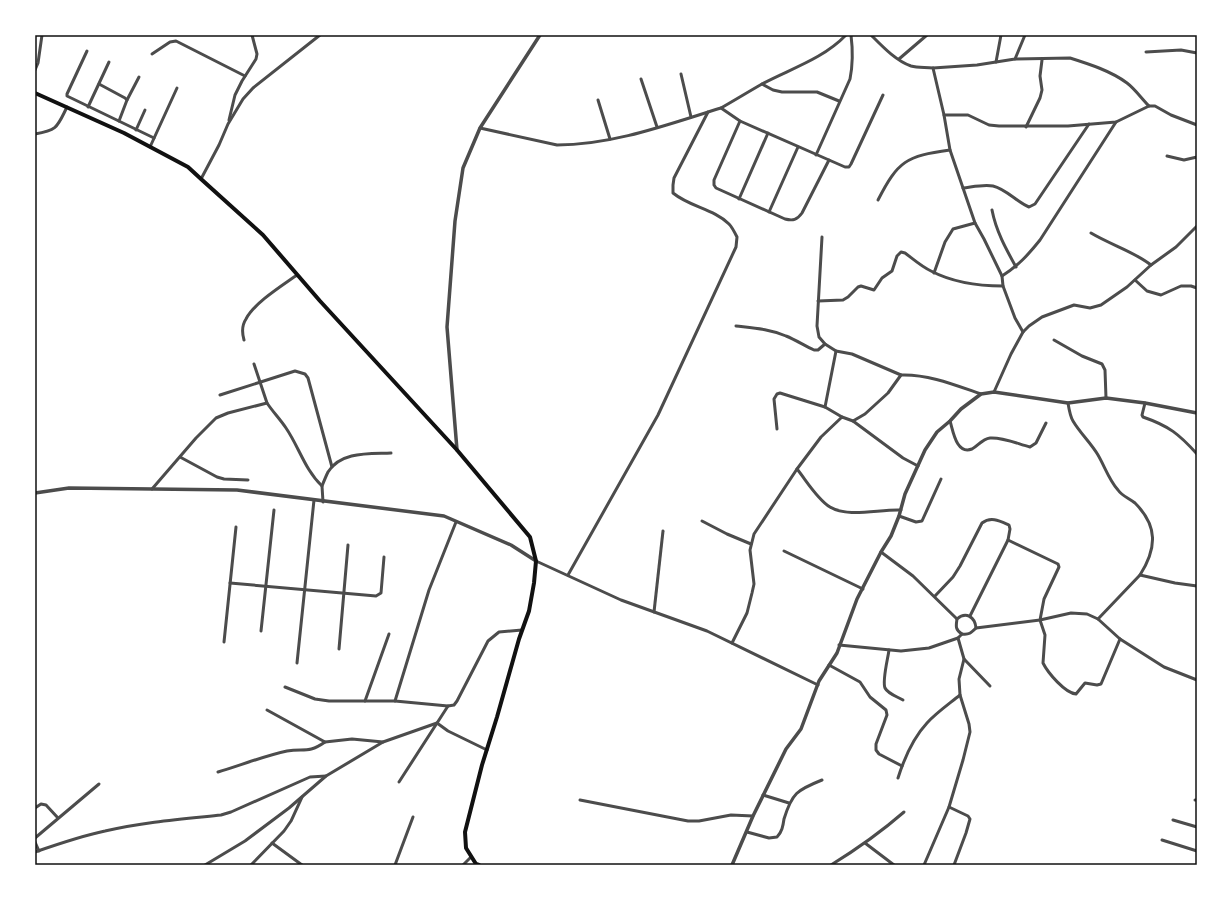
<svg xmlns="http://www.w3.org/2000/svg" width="1232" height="900" font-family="Literata,serif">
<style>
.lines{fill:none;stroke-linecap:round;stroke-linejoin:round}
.minor{stroke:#4c4c4c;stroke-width:3}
.tertiary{stroke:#4c4c4c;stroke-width:3.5}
.secondary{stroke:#111;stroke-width:4}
.neatline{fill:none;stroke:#111;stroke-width:1.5}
</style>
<rect width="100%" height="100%" fill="#fff"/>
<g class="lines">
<g class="minor">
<path d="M871,35C882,46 896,61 911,66C918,68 926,67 933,68L944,115L950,150L975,223L984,239L1002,276L1003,286L1015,318L1023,332"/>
<path d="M87,51L67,94V96L154,138"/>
<path d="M1146,52L1181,50L1197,53"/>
<path d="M152,54L170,42L176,41L245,76"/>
<path d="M899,59L927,35"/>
<path d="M1015,59L1070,58C1089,64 1111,71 1127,83C1135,89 1142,99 1149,106"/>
<path d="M996,62L1001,35"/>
<path d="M933,68L977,65L1015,59L1025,35"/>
<path d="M35,70L38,63L42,35"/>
<path d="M681,74L691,117"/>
<path d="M641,79L657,127"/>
<path d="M99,84L125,98L127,100L119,121"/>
<path d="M762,84L773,90L782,92H817L839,101"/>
<path d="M127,100L139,77"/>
<path d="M598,100L610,139"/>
<path d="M88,107L109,62"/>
<path d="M721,108C735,100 748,92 762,84C790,69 823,59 846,35"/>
<path d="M944,115H968L989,125L999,126H1068L1116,122L1149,106H1155L1171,115L1197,125"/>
<path d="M229,120L235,95L242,81L256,59L257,54L252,35"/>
<path d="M740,121L714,180V185L716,188L785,219C793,221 797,220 802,213L829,160"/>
<path d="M1026,127L1040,98L1042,90L1040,76L1042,60"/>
<path d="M480,128L557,145C613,145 669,124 721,108L740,121L829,160L845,167H849L851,164L883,95"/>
<path d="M136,130L145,110"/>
<path d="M35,134C58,130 57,127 67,107"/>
<path d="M150,147L177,88"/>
<path d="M816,155L850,79C853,64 853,51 851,35"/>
<path d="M1167,156L1184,160L1197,157"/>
<path d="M201,179L219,145L228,124L243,99L253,88L320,35"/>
<path d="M963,188C972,187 984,184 993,186C1006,189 1017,202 1029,207L1035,204L1089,124"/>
<path d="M739,199L768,133"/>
<path d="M878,200C898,161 906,156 950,150"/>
<path d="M992,210C996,231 1006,249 1016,267"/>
<path d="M769,212L798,147"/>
<path d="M1091,233C1111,245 1133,251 1151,265"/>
<path d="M822,237L817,326L819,337L825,344L836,351L852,354L901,375"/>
<path d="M934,273L945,242L953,229L975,223"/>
<path d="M1002,276C1019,265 1028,255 1040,240L1116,122"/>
<path d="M1135,280L1147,291L1161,295L1181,286H1191L1197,288"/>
<path d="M818,301L843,300L848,297L858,287L861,286L874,290L882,278L892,271L897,256L901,252L905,253C913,259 922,267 931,271C952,282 979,286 1003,286"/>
<path d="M736,326C753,328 770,329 786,336C796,340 805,346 814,350H818L825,344"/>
<path d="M244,340C242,333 242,325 246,319C254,303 283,285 297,275"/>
<path d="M1054,340L1082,356L1102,364L1105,370L1106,398"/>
<path d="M994,392L1011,354L1023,332L1029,326L1042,317L1074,305L1090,308L1101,305L1127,287L1151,265L1176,247L1197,226"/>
<path d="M220,395L295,371L305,374L308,378L332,467"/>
<path d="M267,403C273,412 280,419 286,428C299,447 305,470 322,486L323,502"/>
<path d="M1068,403C1069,409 1070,416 1073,421C1080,433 1091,443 1098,455C1105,467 1109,480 1118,490C1122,496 1129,498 1135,503C1158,526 1157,548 1140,575L1098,619"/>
<path d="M1145,403L1142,415L1143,417C1169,426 1179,434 1197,454"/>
<path d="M825,407L836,351"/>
<path d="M853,421L903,458L918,466"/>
<path d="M950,421C953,430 956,455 972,449C978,446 982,439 990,438C1003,437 1018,444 1030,447L1036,443L1046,423"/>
<path d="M777,429L774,399L777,394L780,393L825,407L842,417"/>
<path d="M180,457L217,477L224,479L248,480"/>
<path d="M797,469C806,480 817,499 830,507C848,518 879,509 901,510"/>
<path d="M322,486C324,481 326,476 328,472C341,451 370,454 391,453"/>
<path d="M152,489L196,438L216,418L228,413L267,403L254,364"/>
<path d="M899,516L916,522L922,521L941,479"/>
<path d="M702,521L727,534L751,544"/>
<path d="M784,551L863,589"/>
<path d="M881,552L913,576L957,619C966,611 975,617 976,628L1040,620L1071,613L1087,614L1098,619L1120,639L1164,667L1197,680"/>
<path d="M536,561L621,600L707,631L818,685"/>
<path d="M568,575L658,415L736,247L737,237C735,233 732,227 729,224C714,209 690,207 673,193V185L674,178L708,112"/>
<path d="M1140,575L1175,583L1197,586"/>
<path d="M230,583L376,596L381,593L384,557"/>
<path d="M935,596L953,577L960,566L982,523C991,516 1000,521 1009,525L1010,529L1008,540"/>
<path d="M654,612L663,531"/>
<path d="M970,616L1008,540L1058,564L1059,567L1044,599L1040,620L1045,635L1043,663C1048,673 1065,693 1076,694L1085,683L1097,685L1101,684L1120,639"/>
<path d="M957,619C956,626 955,630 962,634"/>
<path d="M261,631L274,510"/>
<path d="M224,642L236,527"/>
<path d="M732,643L747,613L752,593L754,584L750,550L754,534L797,469L821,437L842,417L853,421L865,414L888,393L901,375C928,374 955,385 981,394"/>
<path d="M839,645L901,651L929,648L958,638L962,634C969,635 971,633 976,628"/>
<path d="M339,649L348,545"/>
<path d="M889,650C888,658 882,681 885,688C888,694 898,697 903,700"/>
<path d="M964,659L990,686"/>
<path d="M297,663L314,500"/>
<path d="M829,665L860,682L870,697L886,710L887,715L876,744V750L879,754L902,766"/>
<path d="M285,687L315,699L329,701H395L448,706L454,705L457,701L488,641L499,632L522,630"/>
<path d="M365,701L389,634"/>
<path d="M395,701L429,590L456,522"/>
<path d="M267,710L325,742L352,739L383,742"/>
<path d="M218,772C241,765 264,756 287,751C304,748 308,754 325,742"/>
<path d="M898,778C904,759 913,738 927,723C936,713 949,704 960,695"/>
<path d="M399,782L448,706"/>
<path d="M763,795L789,803"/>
<path d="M580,800L688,821H699L731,815L753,816"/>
<path d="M1195,800H1197"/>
<path d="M949,807L968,816L970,819L966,833L954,865"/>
<path d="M35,808L41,804L46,805L58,818"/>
<path d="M1173,820L1197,827"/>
<path d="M747,832L769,838L777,837C782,832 783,826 784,819C792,793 797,790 822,780"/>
<path d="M35,838L99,784"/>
<path d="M1162,840L1197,851"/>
<path d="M35,842L39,851"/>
<path d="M272,843L302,865"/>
<path d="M865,843L894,865"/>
<path d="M35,852C58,844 81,836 105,831C143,822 182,819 221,815L231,812L310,777L326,776"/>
<path d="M205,865L245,841L289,808L326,776L383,742L437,723L448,731L487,750"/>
<path d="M251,865L284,831L291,821L302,797"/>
<path d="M395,865L413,817"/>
<path d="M463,865L471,857"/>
<path d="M831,865C857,849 881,832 904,812"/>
<path d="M924,865L949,807L963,760L970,732L969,724L960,695L959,679L964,659L958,638"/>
</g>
<g class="tertiary">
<path d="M457,450L447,327L455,221L463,168L480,128L540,35"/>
<path d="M35,493L69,488L237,490L444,516L511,545L536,561"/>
<path d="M732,865L753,816L786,749L801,729L819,681L837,653L857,599L881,552L891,536L899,516L905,494L925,450L937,432L950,421L961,409L981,394L994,392L1068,403L1106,398L1145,403L1197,413"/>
</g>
<path class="secondary" d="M35,93L124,133L188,167L201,179L263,235L320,301L457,450L530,537L536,561L534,583L529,611L519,639L497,717L482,765L465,832L466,848L476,864L479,865"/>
</g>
<rect width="1232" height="900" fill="none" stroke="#ffffff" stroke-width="72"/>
<rect x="36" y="36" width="1160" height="828" class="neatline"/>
</svg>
